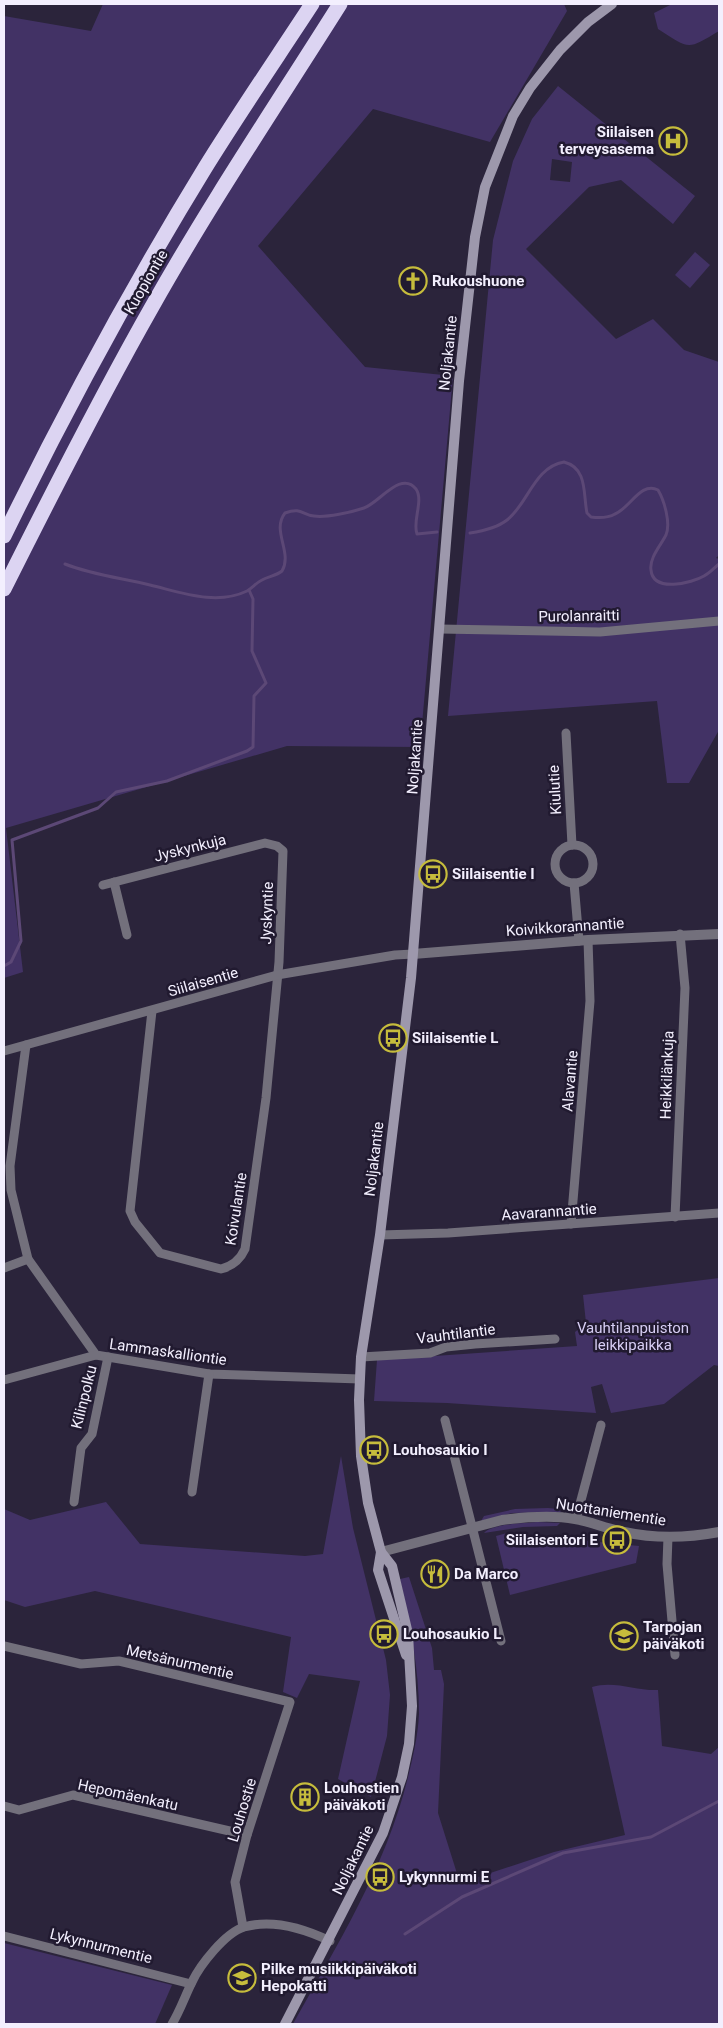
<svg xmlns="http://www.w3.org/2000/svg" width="723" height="2028" font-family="Roboto,sans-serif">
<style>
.green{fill:#423265;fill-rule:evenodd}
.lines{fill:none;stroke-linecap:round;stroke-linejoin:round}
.stream{stroke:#5c4876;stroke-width:3}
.minor{stroke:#73707c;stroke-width:9}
.tertiary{stroke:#73707c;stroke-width:10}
.secondary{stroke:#9d98ac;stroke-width:10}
.motorway{stroke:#dcd4f2;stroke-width:15}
.labels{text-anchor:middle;stroke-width:5;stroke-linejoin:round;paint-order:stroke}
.poi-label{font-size:15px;font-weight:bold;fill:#f3effe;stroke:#211a30;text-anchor:start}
.street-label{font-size:15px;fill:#f3effe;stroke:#211a30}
.park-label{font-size:15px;fill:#d7cef4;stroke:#211a30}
</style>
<rect width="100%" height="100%" fill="#2b243b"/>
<g class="green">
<path d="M103,4H564L567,11L490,142L373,109L258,246L365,367L453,376L420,747L287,746L6,828L23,972L4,978V16L91,31Z"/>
<path d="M672,4H719V31C686,51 690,49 658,29L654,13Z"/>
<path d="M558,86L695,196L673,224L621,180L589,187L526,249L616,339L653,319L684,350L719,362V555L716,558L719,559V730L689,783H667L657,701L448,716L493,240L513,161L532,119ZM552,159L572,162L570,182L550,180Z"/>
<path d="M695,252L710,265L690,288L675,275Z"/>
<path d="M719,1278V1366L714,1365L664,1404L611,1413L602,1384L591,1387L596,1413L447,1403L374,1401L377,1360L577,1346L575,1332L586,1323L583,1295Z"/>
<path d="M341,1456L353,1528L386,1660L390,1695L387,1736L371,1797L338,1779L360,1681L309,1674L297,1698L283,1692L291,1637L95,1591L25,1607L4,1600V1509L30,1520L106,1502L140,1544L305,1556L323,1554Z"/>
<path d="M548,1508L558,1509L561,1512L512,1513L481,1521L484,1516L515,1509Z"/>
<path d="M537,1522L560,1523L557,1526L523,1527L484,1533C492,1524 525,1523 537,1522Z"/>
<path d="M507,1533L639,1546L636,1563L510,1595L496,1536Z"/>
<path d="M409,1577L432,1648L434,1670H441L444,1684L438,1813L460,1883L554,1852L625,1835L592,1687C614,1680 636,1691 658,1690L662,1746L711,1754L719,1747V2024H293C337,1945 386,1867 408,1777C413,1757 418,1735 419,1714C419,1668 410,1624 400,1579Z"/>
<path d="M4,1943L172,1985L155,2024H4Z"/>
</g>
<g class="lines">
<g class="stream">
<path d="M470,533C483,531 497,528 507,520C528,504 534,467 564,462C588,468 583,495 587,513L591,517C599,518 608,518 615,514C630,508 641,481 658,490C664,500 671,523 666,535C661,545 649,558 651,570C653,593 692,583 704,576C710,573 714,568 719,564"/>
<path d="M65,564C93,575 121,578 150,585C180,592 216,606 247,591C252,588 256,583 262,580C269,576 276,576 282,571C293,552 271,531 285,513C302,507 302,515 314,516C326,518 352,512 364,508C379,503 401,470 416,489C424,501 412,521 417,534L437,532"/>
<path d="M4,966L11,962L21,941L12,840L98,808L116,792L167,781L247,751L253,747L254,696L266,683L252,651L253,599L249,590"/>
<path d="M405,1934L462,1897L563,1853L651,1837L719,1801"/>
</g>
<g class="minor">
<path d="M440,629L600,632L719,621"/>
<path d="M566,733L572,845"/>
<circle cx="574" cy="864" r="19"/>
<path d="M114,882L127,935"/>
<path d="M574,883L579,941"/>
<path d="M103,885L265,843L277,846L283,851L279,962L266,1098L245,1249C240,1260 233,1266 221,1269L160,1253L135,1222L130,1211L152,1011"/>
<path d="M26,1045L10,1166L11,1190L28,1259L96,1355L209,1374L360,1379"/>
<path d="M4,1051L277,975L395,955L413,954"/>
<path d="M675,1217L685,988L680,934"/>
<path d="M571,1224L590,1001L588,940"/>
<path d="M380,1235L448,1233L719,1213"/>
<path d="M4,1268L28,1259"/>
<path d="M361,1357L430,1353L446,1347L475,1344L555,1339"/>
<path d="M4,1380L96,1355"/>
<path d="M445,1420L501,1641"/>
<path d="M192,1492L209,1374"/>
<path d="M74,1502L81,1448L92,1434L108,1357"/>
<path d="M576,1519L601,1425"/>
<path d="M668,1537L667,1564L675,1655"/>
<path d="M4,1646L81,1664L119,1661L290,1702L247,1835L235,1882L243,1927"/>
<path d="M4,1806L19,1810L73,1795L247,1835"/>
<path d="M4,1936L191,1984"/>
<path d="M172,2024C180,2011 185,1996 192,1982C200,1965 225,1933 244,1927C272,1919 305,1929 330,1941"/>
</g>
<g class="tertiary">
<path d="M413,954L588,940L719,934"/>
<path d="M381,1552L502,1520C526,1517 552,1515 575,1519C592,1522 607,1529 624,1532C656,1539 687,1538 719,1532"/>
</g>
<g class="secondary">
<path d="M381,1552L378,1570L406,1655"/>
<path d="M285,2024L383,1833L402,1777L409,1744L412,1706L408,1634L392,1566L381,1552L368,1503L361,1456L359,1400L361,1357L380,1235L411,978L459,381L475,237L485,187L513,116L530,88L560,50L588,22L612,4"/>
</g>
<g class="motorway">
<path d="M4,536C65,411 132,287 205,168C239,113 276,59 312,4"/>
<path d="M4,589C52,493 100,398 153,305C211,202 277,104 340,4"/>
</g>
</g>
<defs>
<g id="hospital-ring" transform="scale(1.4375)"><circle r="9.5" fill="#211a30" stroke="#c6bc3c" stroke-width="1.5"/><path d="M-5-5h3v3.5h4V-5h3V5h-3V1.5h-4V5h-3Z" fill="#c6bc3c"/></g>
<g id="church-ring" transform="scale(1.4375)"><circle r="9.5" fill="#211a30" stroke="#c6bc3c" stroke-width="1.5"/><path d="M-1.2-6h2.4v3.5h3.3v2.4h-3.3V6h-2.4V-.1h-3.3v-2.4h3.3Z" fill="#c6bc3c"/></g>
<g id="bus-ring" transform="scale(1.4375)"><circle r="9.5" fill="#211a30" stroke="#c6bc3c" stroke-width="1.5"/><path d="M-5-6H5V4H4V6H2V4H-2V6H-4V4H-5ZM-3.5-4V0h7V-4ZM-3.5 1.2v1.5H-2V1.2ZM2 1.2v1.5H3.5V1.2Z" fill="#c6bc3c"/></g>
<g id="restaurant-ring" transform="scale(1.4375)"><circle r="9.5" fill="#211a30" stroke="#c6bc3c" stroke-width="1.5"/><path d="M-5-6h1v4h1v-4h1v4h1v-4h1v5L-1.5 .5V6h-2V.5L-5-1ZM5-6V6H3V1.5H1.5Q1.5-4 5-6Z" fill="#c6bc3c"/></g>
<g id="school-ring" transform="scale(1.4375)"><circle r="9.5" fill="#211a30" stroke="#c6bc3c" stroke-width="1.5"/><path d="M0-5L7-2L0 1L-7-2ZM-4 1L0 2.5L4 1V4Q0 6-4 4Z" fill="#c6bc3c"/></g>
<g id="building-ring" transform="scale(1.4375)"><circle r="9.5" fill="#211a30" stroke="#c6bc3c" stroke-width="1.5"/><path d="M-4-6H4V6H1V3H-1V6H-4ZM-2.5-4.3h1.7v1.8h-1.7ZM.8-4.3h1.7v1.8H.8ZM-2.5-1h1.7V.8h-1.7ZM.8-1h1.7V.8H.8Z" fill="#c6bc3c"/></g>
</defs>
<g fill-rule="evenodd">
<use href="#hospital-ring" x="673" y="141"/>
<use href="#church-ring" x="413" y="281"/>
<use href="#bus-ring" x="433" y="874"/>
<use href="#bus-ring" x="393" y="1038"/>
<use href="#bus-ring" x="374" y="1450"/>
<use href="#bus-ring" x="617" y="1540"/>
<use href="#restaurant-ring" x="435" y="1574"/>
<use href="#bus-ring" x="384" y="1634"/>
<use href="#school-ring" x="624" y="1636"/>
<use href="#building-ring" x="305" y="1797"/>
<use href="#bus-ring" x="380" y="1877"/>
<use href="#school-ring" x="242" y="1978"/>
</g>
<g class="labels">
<g class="poi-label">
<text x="654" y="137" text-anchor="end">Siilaisen<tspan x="654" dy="17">terveysasema</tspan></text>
<text x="432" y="286">Rukoushuone</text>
<text x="452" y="879">Siilaisentie I</text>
<text x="412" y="1043">Siilaisentie L</text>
<text x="393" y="1455">Louhosaukio I</text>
<text x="598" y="1545" text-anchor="end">Siilaisentori E</text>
<text x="454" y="1579">Da Marco</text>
<text x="643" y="1632">Tarpojan<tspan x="643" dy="17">päiväkoti</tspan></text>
<text x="403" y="1639">Louhosaukio L</text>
<text x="324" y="1793">Louhostien<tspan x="324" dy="17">päiväkoti</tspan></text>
<text x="399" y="1882">Lykynnurmi E</text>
<text x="261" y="1974">Pilke musiikkipäiväkoti<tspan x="261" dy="17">Hepokatti</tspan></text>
</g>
<g class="street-label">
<text transform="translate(146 282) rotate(-60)" y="5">Kuopiontie</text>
<text transform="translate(448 353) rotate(-84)" y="5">Noljakantie</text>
<text transform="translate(579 616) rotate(-1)" y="5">Purolanraitti</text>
<text transform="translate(415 757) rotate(-86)" y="5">Noljakantie</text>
<text transform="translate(555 790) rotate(-93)" y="5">Kiulutie</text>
<text transform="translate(190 848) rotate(-14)" y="5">Jyskynkuja</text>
<text transform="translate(267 913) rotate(-88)" y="5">Jyskyntie</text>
<text transform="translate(565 927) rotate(-4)" y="5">Koivikkorannantie</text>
<text transform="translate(203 982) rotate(-16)" y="5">Siilaisentie</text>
<text transform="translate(667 1075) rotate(-88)" y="5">Heikkilänkuja</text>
<text transform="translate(570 1081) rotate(-85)" y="5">Alavantie</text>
<text transform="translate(374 1159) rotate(-83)" y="5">Noljakantie</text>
<text transform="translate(236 1209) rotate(-81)" y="5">Koivulantie</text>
<text transform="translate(549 1212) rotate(-4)" y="5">Aavarannantie</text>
<text transform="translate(456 1334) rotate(-7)" y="5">Vauhtilantie</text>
<text transform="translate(168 1352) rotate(8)" y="5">Lammaskalliontie</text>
<text transform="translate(84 1397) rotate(-76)" y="5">Kilinpolku</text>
<text transform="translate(611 1512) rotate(9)" y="5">Nuottaniementie</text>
<text transform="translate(180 1662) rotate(13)" y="5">Metsänurmentie</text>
<text transform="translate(128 1795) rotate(12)" y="5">Hepomäenkatu</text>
<text transform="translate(242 1810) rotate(-73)" y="5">Louhostie</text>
<text transform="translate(353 1860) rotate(-64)" y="5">Noljakantie</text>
<text transform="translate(101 1946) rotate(14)" y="5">Lykynnurmentie</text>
</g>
<g class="park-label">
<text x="633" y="1333">Vauhtilanpuiston<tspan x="633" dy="17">leikkipaikka</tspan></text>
</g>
</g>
<rect width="723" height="2028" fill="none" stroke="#f3effe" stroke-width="10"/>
</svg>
